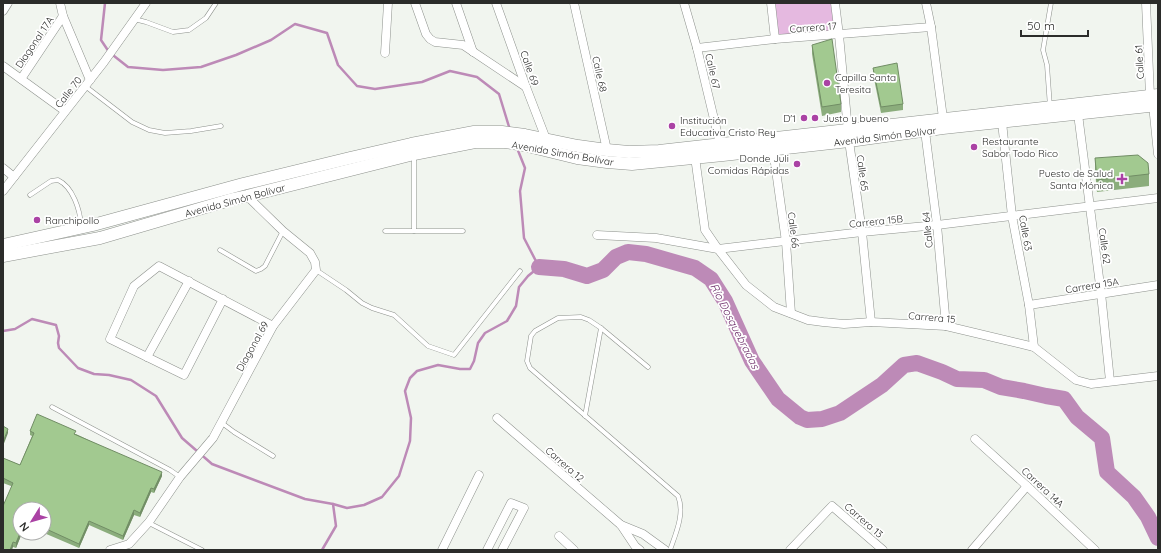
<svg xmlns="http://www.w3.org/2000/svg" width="1161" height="553" font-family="Quicksand,sans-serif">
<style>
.green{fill:#e5b9e0}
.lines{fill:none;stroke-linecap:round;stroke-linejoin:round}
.stream{stroke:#bd8ab7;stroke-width:2.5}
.river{stroke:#bd8ab7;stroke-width:16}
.lane-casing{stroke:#8d918c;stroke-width:5}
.street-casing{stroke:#8d918c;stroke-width:9}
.primary-casing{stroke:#8d918c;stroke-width:13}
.lane{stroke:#fff;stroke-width:4}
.street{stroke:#fff;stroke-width:8}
.primary{stroke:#fff;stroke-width:12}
.wall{fill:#8bad7c}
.shaded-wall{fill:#718d65}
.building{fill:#a2c990;stroke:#718d65}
.poi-dot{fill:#aa42a4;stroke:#fff;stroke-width:1.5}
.labels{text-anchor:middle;stroke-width:3.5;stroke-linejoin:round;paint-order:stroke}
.street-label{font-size:10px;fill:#2b2c2a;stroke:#fff}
.poi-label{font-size:10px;fill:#2b2c2a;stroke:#fff;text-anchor:start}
.water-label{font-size:11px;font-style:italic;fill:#6e306b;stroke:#fff}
</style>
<rect width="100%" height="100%" fill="#f1f5ef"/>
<path class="green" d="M771,3H835L839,35L775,39Z"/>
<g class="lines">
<g class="stream">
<path d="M105,3L101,40L109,52L128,67L163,70L201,67L236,55L271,40L295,24L327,33L338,65L357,86L375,89L422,82L450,71L477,77L499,94L510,130"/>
<path d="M3,331L15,329L32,319L56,325L59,336L58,343L59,348L78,368L94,374L109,375L131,380L156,396L182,438L212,464L305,499L333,504L347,508L364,505L382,497L399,476L410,441L411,418L405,391L410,378L417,371L438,365L460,369H470L474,361L478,343L485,333L507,321L516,306L519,287L528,276L539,267L524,238L520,191L525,168L517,148"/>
<path d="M322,550L336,526L333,504"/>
</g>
<path class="river" d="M539,267L564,269L587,276L603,270L616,257L628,252L646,254L695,268L711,279L725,301L752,361L778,399L800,417L807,420L822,419L840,413L882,385L904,365L917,363L942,372L957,379L984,380L1001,387L1024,391L1046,396L1064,399L1077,417L1102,438L1107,472L1134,497L1148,517L1158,538"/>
<g class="lane-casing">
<g id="lane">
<path d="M134,19L146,22L173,32L189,30L206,18L216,3"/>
<path d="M85,86L132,122L149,130L165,133L191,131L221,126"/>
<path d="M1050,107L1047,65L1043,50L1051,3"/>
<path d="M414,155V231"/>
<path d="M30,195L51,181L58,180C73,187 80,210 81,225"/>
<path d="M385,231H463"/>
<path d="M220,250L256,271L261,269L265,266L283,231"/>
<path d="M316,270L346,290L362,303L372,308L394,315L428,346L454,355L520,271"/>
<path d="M648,367L601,328L589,320L581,317L558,318L535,331L531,336L527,361L530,368L678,496C685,513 676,533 670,550"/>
<path d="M52,407L170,470L180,477"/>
<path d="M585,416L601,328"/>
<path d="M222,423L234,432L273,456"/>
<path d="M149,523L202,550"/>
</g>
</g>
<g class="street-casing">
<g id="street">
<path d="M60,3L63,16L90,80"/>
<path d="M415,3L426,34L430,39L435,42L463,45L526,87"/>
<path d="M456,3L473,52"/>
<path d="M496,3L526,87L546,139"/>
<path d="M574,3L607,150"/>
<path d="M684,3L697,48L720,144"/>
<path d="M771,3L775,39"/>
<path d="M835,3L839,35L849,141L862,232L871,322"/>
<path d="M926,3L931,27L943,118"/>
<path d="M1146,3L1150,96"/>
<path d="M3,11L8,3"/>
<path d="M697,48L775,39L931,27"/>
<path d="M385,53L388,3"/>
<path d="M3,66L65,111"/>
<path d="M21,79L63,16"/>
<path d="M1153,105L1158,154"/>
<path d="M1078,114L1101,293L1110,381"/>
<path d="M1002,122L1012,216L1029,305L1034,347"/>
<path d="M925,131L937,225L946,326"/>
<path d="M773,149L786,242L791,313"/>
<path d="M695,157L705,230L718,249L746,285L774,307L808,320L823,322L844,324L871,322L946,326L1034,347L1076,380L1091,384L1158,376"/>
<path d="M3,168L14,177"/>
<path d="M3,191L104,62L146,3"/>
<path d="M597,235L656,238L718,249L862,232L937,225L1158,198"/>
<path d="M223,299L184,375L110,339L134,286L159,266L273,326"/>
<path d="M1029,305L1158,285"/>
<path d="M147,357L189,281"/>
<path d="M497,418L621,525L635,546L640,550"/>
<path d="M975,439L1027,486L1095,550"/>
<path d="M621,525L643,534L665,550"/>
<path d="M559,536L574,550"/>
<path d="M110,550L129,544L149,522L180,477L213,438L273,326L316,270L315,262L310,253L283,231L247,196"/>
<path d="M442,550L479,475"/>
<path d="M487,550L511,503L524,508L502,550"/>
<path d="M790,550L832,506L883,550"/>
<path d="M972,550L1027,486"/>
</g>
</g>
<g class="primary-casing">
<g id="primary">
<path d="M3,245L93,225L243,184L350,158L411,144L474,132H502L525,135L578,146L607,150L629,152L659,151L1158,95"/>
<path d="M3,256L100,238L233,199L247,196L414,154L475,142H505L524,145L577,158L607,162L632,164L723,155L849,141L943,128L1158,105"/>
</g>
</g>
<use href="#lane" class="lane"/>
<use href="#street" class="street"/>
<use href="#primary" class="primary"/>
</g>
<g class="wall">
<path d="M812,45L841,104V112L822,116L812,54Z"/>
<path d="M873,68L903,104V110L881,113L873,74Z"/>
<path d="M1095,158L1149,174V186L1097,192L1095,171Z"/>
<path d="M30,431L76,434L162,476L154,493L151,492L140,517L134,515L123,540L89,525L79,548L44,533V509H20V533H22L16,548L13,547L11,486L3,483V458L20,465L32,436L30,435Z"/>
</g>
<g class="shaded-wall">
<path d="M8,429V433L3,446V442Z"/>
<path d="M162,472V476L154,493V489Z"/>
<path d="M151,488V492L140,517V513Z"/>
<path d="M134,510V515L123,540V536Z"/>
<path d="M89,521V525L79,548V544Z"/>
<path d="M20,533H22L16,548V543Z"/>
<path d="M13,542V547L12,550H10Z"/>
</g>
<g class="building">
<path d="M832,39L841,104L822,107L812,45Z"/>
<path d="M897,63L903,104L881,107L873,68Z"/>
<path d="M1138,155L1148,163L1149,174L1097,180L1095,158Z"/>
<path d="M37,414L76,431L74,434L162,472L154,489L151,488L140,513L134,510L123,536L89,521L79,544L44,528V509H20V533L16,543L13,542L10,550H3V506L13,483L3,478V458L20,465L34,433L30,431Z"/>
<path d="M3,426L8,429L3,442Z"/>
</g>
<g class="poi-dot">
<circle cx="827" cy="83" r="4"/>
<circle cx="804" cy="118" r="4"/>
<circle cx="815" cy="118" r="4"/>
<circle cx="672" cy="126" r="4"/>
<circle cx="974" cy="147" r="4"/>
<circle cx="797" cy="164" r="4"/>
<path d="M1120 173h4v4h4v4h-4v4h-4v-4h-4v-4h4z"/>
<circle cx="37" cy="220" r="4"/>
</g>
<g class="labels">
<g class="street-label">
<text transform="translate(813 27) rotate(-4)" y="4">Carrera 17</text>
<text transform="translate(34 42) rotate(-56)" y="4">Diagonal 17A</text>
<text transform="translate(1139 62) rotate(-93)" y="4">Calle 61</text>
<text transform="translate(530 68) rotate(70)" y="4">Calle 69</text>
<text transform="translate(713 71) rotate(77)" y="4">Calle 67</text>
<text transform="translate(600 74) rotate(77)" y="4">Calle 68</text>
<text transform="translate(68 92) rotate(-52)" y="4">Calle 70</text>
<text transform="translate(885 136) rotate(-7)" y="4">Avenida Simón Bolívar</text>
<text transform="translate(563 153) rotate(10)" y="4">Avenida Simón Bolívar</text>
<text transform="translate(863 173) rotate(82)" y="4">Calle 65</text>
<text transform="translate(235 200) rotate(-15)" y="4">Avenida Simón Bolívar</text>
<text transform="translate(876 221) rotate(-6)" y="4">Carrera 15B</text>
<text transform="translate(794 230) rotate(83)" y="4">Calle 66</text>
<text transform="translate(927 230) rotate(-96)" y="4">Calle 64</text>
<text transform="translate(1026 233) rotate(80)" y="4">Calle 63</text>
<text transform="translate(1105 246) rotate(82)" y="4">Calle 62</text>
<text transform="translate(1092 285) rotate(-9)" y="4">Carrera 15A</text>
<text transform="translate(932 317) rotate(5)" y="4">Carrera 15</text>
<text transform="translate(252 346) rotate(-61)" y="4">Diagonal 69</text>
<text transform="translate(565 464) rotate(41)" y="4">Carrera 12</text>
<text transform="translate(1043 487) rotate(43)" y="4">Carrera 14A</text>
<text transform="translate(864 520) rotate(41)" y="4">Carrera 13</text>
</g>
<g class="poi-label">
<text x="835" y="81">Capilla Santa<tspan x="835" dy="12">Teresita</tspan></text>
<text x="796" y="122" text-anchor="end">D'1</text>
<text x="823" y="122">Justo y bueno</text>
<text x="680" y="124">Institución<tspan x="680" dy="12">Educativa Cristo Rey</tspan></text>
<text x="982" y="145">Restaurante<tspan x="982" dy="12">Sabor Todo Rico</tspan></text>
<text x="789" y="162" text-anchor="end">Donde Juli<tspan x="789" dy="12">Comidas Rápidas</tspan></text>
<text x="1113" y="177" text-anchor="end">Puesto de Salud<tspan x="1113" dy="12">Santa Mónica</tspan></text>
<text x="45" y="224">Ranchipollo</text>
</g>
<g class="water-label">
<text transform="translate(735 326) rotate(63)" y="4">Río Dosquebradas</text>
</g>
</g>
<rect width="1161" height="553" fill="none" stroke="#2b2c2a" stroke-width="8"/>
<g transform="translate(32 521) rotate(233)"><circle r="19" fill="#ffffff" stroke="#aaabaa"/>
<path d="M0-3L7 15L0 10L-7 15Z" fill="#aa42a4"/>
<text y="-6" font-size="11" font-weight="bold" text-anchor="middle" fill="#2b2c2a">N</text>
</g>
<path d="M1021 30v6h67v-6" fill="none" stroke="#2b2c2a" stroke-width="2"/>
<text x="1027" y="30" font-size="12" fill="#2b2c2a" stroke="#ffffff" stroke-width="3" paint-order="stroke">50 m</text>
</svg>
